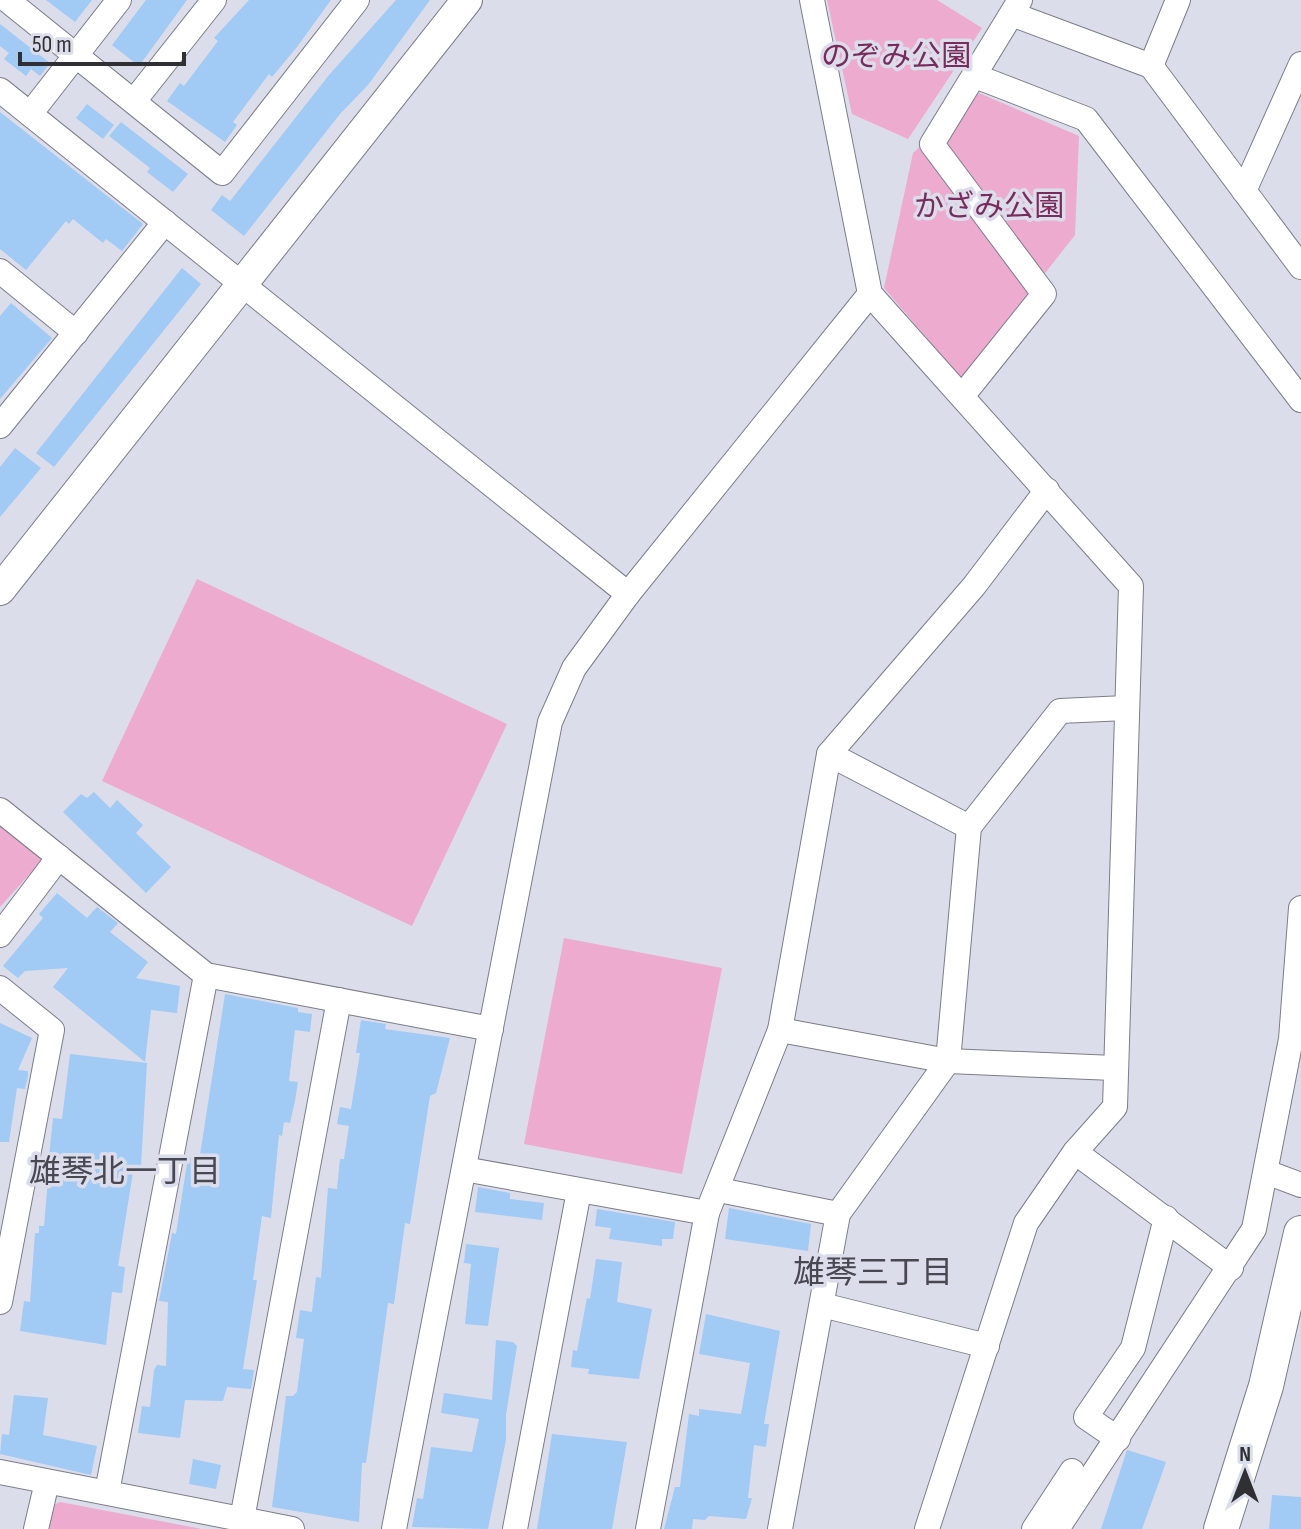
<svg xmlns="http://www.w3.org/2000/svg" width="1301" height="1529" font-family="'Sofia Sans Condensed','Noto Sans JP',sans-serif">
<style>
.green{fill:#edabcf}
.building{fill:#a1caf5}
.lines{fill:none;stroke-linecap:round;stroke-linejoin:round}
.minor-casing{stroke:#7c7d89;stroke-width:26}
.tertiary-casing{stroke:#7c7d89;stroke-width:32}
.secondary-casing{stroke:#7c7d89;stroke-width:36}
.minor{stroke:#fff;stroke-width:24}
.tertiary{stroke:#fff;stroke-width:30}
.secondary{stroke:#fff;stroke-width:34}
.labels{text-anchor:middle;stroke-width:7;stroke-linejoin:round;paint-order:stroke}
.park-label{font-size:30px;fill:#792b5b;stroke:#dcddea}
.neighbourhood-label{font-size:32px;fill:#484853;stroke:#dcddea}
</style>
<rect width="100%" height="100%" fill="#dcddea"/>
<g class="green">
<path d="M827,0H937L982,28L908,139L852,114Z"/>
<path d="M979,93L1079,136L1075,235L962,379L884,288L913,153Z"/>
<path d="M197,579L507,724L412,926L102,781Z"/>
<path d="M0,823L45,857L0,907Z"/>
<path d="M564,938L722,968L682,1174L524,1144Z"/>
<path d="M60,1502L202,1529H46L52,1506Z"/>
</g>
<g class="building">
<path d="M46,0H92L75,22Z"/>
<path d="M146,0H187L139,66L112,45Z"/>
<path d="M249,0H331L297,47L272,77L269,74L233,122L237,125L225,142L167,101L180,83L184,86L218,41L214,38Z"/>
<path d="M396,0H430L368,85L340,114L244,236L211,210L222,195L230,201L329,75Z"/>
<path d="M0,24L50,63L40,76L31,69L26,76L4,59L9,53L0,46Z"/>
<path d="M87,104L114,125L103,139L76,118Z"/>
<path d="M0,112L143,224L122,251L106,239L103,243L73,219L69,224L66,221L26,270L0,249Z"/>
<path d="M121,122L188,174L173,192L147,172L150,168L109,136Z"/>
<path d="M182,268L201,284L54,467L36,453Z"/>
<path d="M11,303L52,338L0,399V316Z"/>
<path d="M15,448L41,468L0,517V467Z"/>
<path d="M94,792L110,808L117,800L143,825L136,833L171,867L146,893L63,812L81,794L87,798Z"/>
<path d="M57,893L87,918L97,907L118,923L110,932L148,962L136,978L180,986L177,1013L151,1010L145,1062L53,987L68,968L25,971L18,978L3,966L43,918L39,914Z"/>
<path d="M225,994L298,1008V1012L312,1014L310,1032L295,1030L289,1081L298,1082L295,1101L290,1123L284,1122L282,1136L279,1135L271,1218L262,1216L253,1280H257L243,1369L254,1370L251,1389L227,1387L223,1401L185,1400L180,1438L138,1433L142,1406L150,1407L154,1370L157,1365L166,1366L168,1302L159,1301L172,1233L176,1234L188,1157L199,1159L200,1155Z"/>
<path d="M361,1020L386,1024L385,1029L450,1038L436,1093L430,1096L410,1224L405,1223L394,1304L388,1303L366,1463H362L359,1522L272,1507L286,1396H293L297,1392L304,1339L296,1338L300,1310L312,1312L316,1277L321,1278L328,1188L337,1189L340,1159H344L349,1126L337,1124L340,1107L351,1109L360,1053H356Z"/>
<path d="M0,1023L32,1038L18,1070L28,1071V1076L25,1089L17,1088L9,1142H0Z"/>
<path d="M70,1054L147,1063L141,1166H134L118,1266L125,1267L122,1293L112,1292L106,1345L20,1331L24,1301L30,1302L35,1233H39V1226H44L48,1179H43L44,1156H49L53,1118L62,1119Z"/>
<path d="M478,1187L510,1193V1199L544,1203L542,1220L475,1212Z"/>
<path d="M729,1208L811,1224L808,1251L725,1239Z"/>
<path d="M597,1209L675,1222L673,1239H662V1246L609,1239L611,1228L595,1226Z"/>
<path d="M466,1244L499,1248L488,1326L465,1324L471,1264L464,1263Z"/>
<path d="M596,1259L622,1262L617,1302L652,1309L639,1379L588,1374L589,1369L571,1367L573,1350L577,1351L587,1298L590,1299Z"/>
<path d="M706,1314L780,1331L764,1424H769L766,1447L754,1445L748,1498H752L746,1519L709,1516L705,1520L693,1519L692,1529H664L675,1487H680L689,1414L699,1416V1409L741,1414L750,1363L699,1354Z"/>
<path d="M496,1340L513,1342L517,1346L506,1415V1440L488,1529L412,1527L417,1498L423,1499L431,1447L472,1452L479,1419L441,1413L444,1393L492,1400Z"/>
<path d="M14,1395L48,1398L43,1435L97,1446L91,1475L0,1454L2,1434L9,1435Z"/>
<path d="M552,1434L627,1442L612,1529H537Z"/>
<path d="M1127,1450L1166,1462L1159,1482L1142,1529H1101Z"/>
<path d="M193,1459L221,1465L216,1489L189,1484Z"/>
<path d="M1272,1495L1301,1497V1529H1269Z"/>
</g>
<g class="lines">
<g class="minor-casing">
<g id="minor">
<path d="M7,0L222,173L357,0"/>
<path d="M812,0L870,294L1131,586L1115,1107L1075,1152L1026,1223L927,1529"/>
<path d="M1014,15L1151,66L1301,267"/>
<path d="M1151,66L1178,0"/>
<path d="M975,76L1086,119L1301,400"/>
<path d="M0,90L628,594"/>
<path d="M134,101L214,0"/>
<path d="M30,114L119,0"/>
<path d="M1244,191L1301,64"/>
<path d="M0,271L76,333"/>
<path d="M963,395L1044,294L932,144L1020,0"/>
<path d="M0,426L165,222"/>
<path d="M829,754L969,827"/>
<path d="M0,810L206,975L491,1029"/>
<path d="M0,935L59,857"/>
<path d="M0,988L52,1030L0,1302"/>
<path d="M780,1030L948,1061L1114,1068"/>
<path d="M1075,1152L1231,1268"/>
<path d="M464,1169L707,1213"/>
<path d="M1266,1172L1301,1185"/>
<path d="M719,1190L838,1214"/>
<path d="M822,1305L987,1346"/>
<path d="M1118,1439L1086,1417L1133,1348L1166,1218"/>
<path d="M0,1472L292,1529"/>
<path d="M107,1492L206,975"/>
<path d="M242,1519L339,1000"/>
<path d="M36,1529L47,1482"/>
<path d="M394,1529L550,722L574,668L628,594L870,294"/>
<path d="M515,1529L579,1191"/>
<path d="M648,1529L707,1213L780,1030L829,754L974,586L1047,490"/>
<path d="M780,1529L838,1214L948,1061L969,827L1060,711L1126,708"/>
<path d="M1034,1529L1072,1471"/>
<path d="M1057,1529L1254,1229L1291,1039L1301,908"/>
</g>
</g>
<g class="tertiary-casing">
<path id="tertiary" d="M0,590L467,0"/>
</g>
<g class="secondary-casing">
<path id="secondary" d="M1221,1529L1266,1386L1301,1233"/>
</g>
<use href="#minor" class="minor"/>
<use href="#tertiary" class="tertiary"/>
<use href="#secondary" class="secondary"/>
</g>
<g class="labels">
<g class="park-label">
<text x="896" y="66">のぞみ公園</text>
<text x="989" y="216">かざみ公園</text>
</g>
<g class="neighbourhood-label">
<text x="125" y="1182">雄琴北一丁目</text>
<text x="873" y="1283">雄琴三丁目</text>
</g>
</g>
<g transform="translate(1245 1473)" stroke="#dcddea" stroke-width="6" paint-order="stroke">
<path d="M0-6L14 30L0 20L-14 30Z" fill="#2f2f34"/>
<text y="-12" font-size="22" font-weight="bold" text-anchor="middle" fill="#2f2f34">N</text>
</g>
<path d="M20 52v12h164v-12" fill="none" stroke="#2f2f34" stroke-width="4"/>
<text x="32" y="52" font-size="24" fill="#2f2f34" stroke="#dcddea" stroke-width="6" paint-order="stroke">50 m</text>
</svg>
